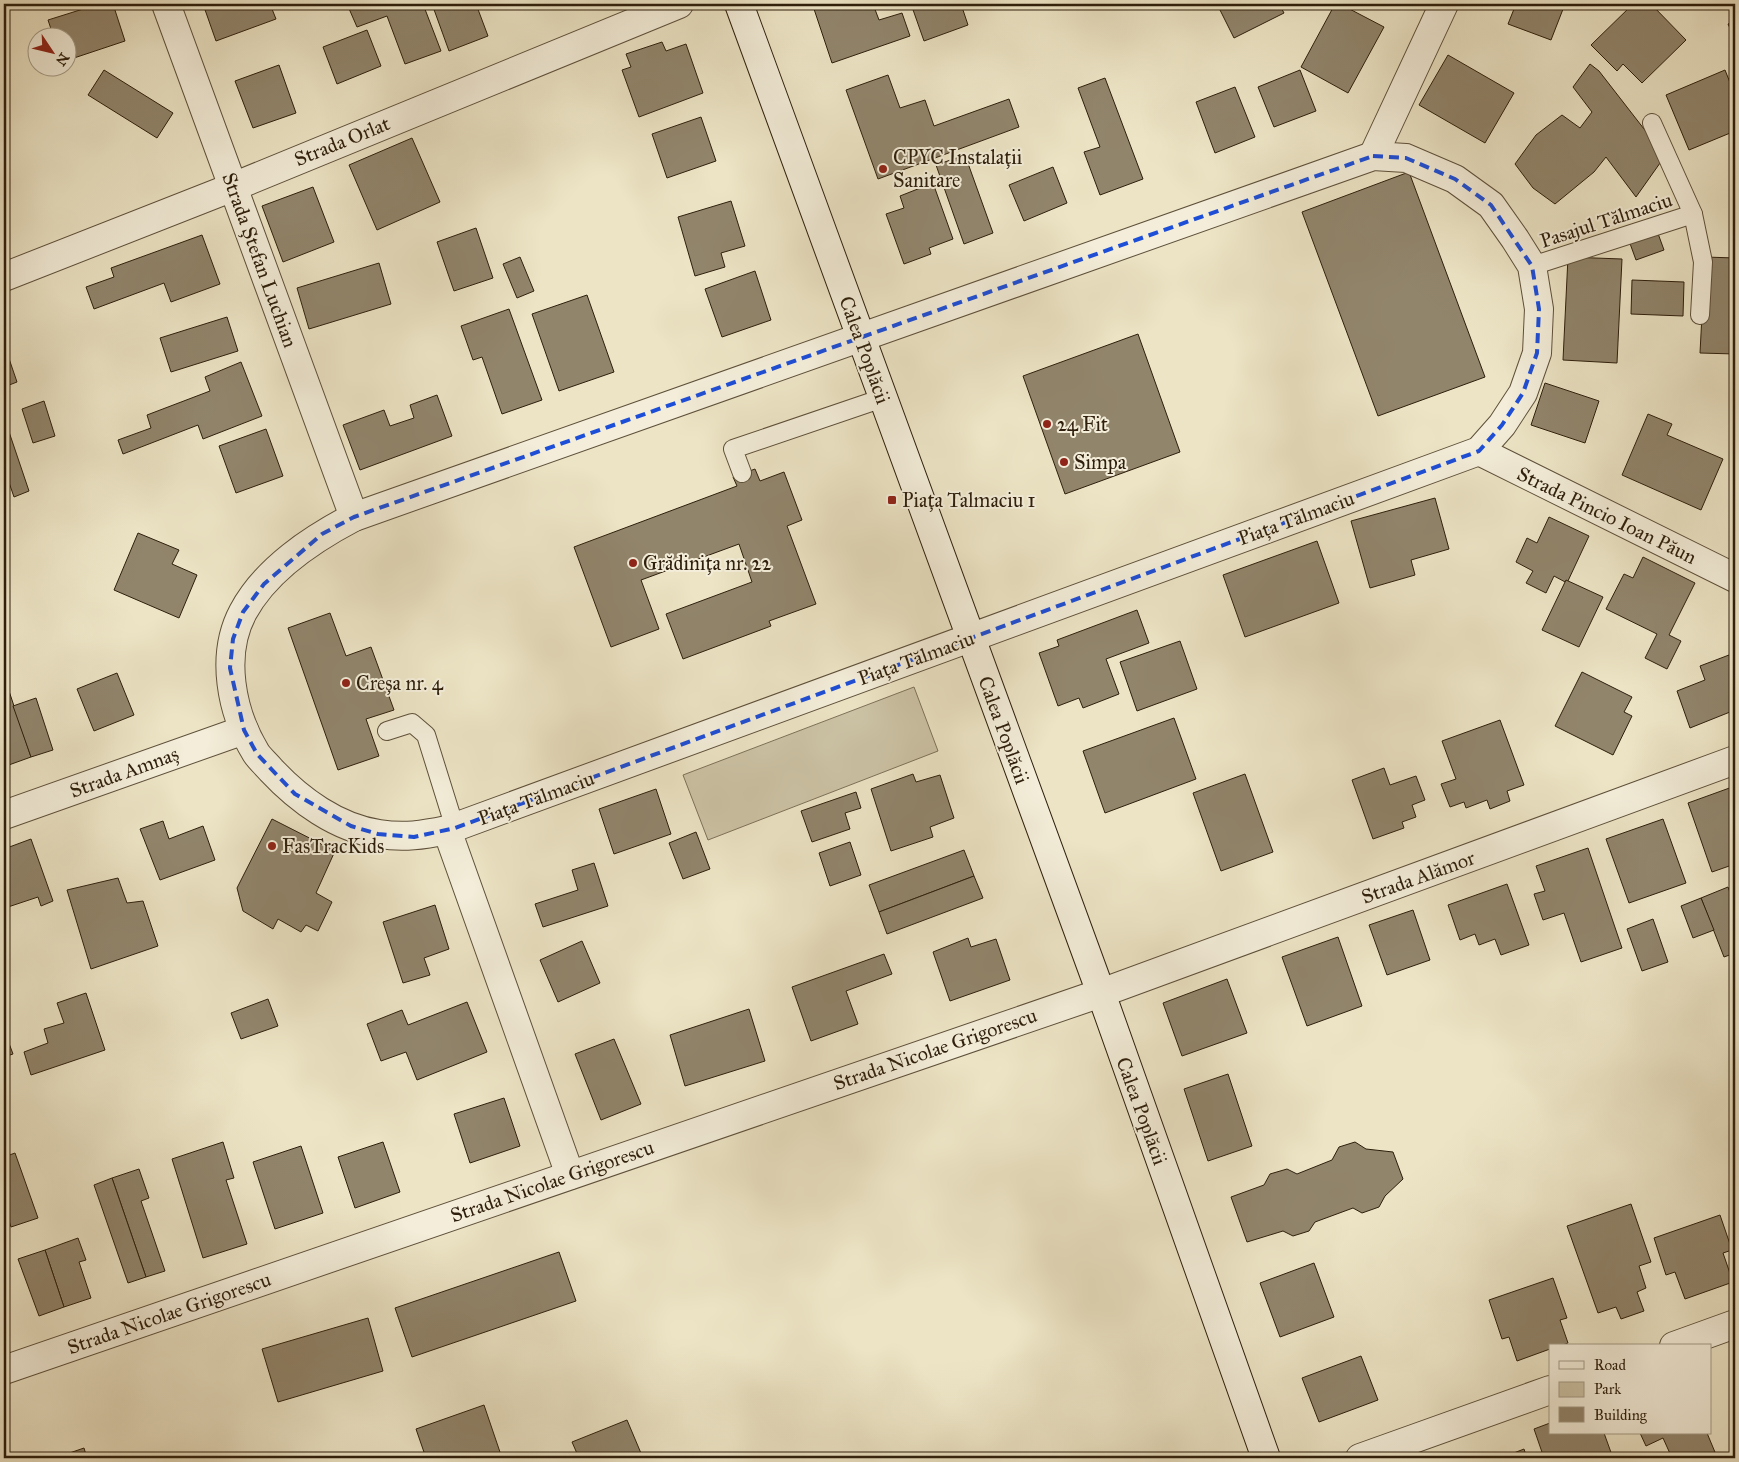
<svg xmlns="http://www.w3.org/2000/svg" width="1739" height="1462" font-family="'IM FELL Great Primer',serif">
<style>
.green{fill:#ccc3a6;stroke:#7d7159}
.building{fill:#91856c;stroke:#2e1f0c}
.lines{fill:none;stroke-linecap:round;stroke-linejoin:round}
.service-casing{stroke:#5e503a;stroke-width:20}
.minor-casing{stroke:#5e503a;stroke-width:30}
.secondary-casing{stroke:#2e1f0c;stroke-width:30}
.service{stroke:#f3edd9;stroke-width:18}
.minor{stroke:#f3edd9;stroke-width:28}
.secondary{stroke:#f3edd9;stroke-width:28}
.marked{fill:none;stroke:#1d4ed8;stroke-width:4;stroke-dasharray:10 6;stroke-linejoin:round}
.poi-dot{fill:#8f2418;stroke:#f3edd9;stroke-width:2}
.labels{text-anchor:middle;stroke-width:4;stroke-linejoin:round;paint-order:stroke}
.street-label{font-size:20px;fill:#2e1f0c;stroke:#f3edd9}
.poi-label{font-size:20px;fill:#2e1f0c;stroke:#f3edd9;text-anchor:start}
</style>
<rect width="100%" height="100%" fill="#ece4c5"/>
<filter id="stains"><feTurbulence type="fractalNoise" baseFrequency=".004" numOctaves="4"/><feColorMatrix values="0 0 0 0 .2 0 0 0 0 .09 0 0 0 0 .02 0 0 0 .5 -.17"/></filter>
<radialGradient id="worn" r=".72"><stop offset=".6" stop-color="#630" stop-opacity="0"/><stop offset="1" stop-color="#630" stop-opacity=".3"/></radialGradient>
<path class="green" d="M914,687L938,751L708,840L683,775Z"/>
<g class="building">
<path d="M99,4H113L125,41L68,60V38H54L48,20Z"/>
<path d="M203,4H270L276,19L216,41Z"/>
<path d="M347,4H423L441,51L405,64L387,16L357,27Z"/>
<path d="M432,4H476L488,36L449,51Z"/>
<path d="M819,4H873L879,20L902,13L910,36L832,63L813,6Z"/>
<path d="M911,4H961L968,25L924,41Z"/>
<path d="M1217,4H1279L1284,13L1234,38Z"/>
<path d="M1335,4H1340L1384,27L1348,93L1301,67Z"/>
<path d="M1516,4H1565L1551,40L1508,24Z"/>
<path d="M1633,4H1651L1686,40L1642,83L1623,64L1617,71L1591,45Z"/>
<path d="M1735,21V39L1728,24Z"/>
<path d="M367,30L381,66L337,84L323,47Z"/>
<path d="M662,42L666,51L686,44L703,93L639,117L622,70L631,67L626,54Z"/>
<path d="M1448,55L1514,93L1485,143L1419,105Z"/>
<path d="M1590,64L1599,71L1665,156L1636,197L1606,157L1594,172L1555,204L1533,188L1515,164L1536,135L1562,115L1580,128L1592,112L1573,87Z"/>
<path d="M279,65L296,113L253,128L235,81Z"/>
<path d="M104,70L173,113L157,138L88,95Z"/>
<path d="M1300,70L1316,111L1274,127L1258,87Z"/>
<path d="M1725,70L1735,95V131L1689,150L1666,95Z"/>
<path d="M888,75L900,108L925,100L934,126L1009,99L1019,127L878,179L846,90Z"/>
<path d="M1105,78L1143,179L1100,195L1084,152L1100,147L1078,88Z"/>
<path d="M1235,87L1255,137L1215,153L1196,102Z"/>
<path d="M701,117L716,161L667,178L652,134Z"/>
<path d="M412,138L440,202L377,230L349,165Z"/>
<path d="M965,155L993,233L964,244L936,165Z"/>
<path d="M1053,167L1067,203L1024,221L1009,185Z"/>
<path d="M1409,172L1485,377L1378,416L1302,212Z"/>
<path d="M933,183L953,239L929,248L931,254L904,264L886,214L904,208L900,196Z"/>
<path d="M313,187L334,242L283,262L262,206Z"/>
<path d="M731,201L745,246L721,253L725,267L695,276L678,217Z"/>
<path d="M476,228L493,278L454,291L437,242Z"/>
<path d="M1656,228L1664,250L1636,260L1628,238Z"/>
<path d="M202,235L220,284L171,302L164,283L94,309L86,287L114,277L111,268Z"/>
<path d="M520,257L534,291L517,298L503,264Z"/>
<path d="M1568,257L1622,259L1617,363L1563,360Z"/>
<path d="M1705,257L1735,258V354L1700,353Z"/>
<path d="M379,263L391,304L309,329L297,288Z"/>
<path d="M755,271L771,320L722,337L705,289Z"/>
<path d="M1632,280L1684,282L1683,316L1631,314Z"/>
<path d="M587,295L614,372L559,391L532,314Z"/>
<path d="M509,309L542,400L502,414L482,357L473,360L461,326Z"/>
<path d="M227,317L238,351L171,372L160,338Z"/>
<path d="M1138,334L1180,452L1065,494L1023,376Z"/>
<path d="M4,344L17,382L4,387Z"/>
<path d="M241,362L262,416L203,439L198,425L123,454L118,440L151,428L147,415L210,391L205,377Z"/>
<path d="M1545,383L1599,401L1585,443L1531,425Z"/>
<path d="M437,395L452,436L360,470L343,425L384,410L390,426L414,418L410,405Z"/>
<path d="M44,401L55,436L33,443L22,409Z"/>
<path d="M1648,414L1672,424L1667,435L1723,459L1701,510L1622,475Z"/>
<path d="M4,417L29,491L14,497L4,468Z"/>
<path d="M266,429L283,476L236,493L219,446Z"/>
<path d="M755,469L760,481L784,472L802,520L787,526L816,604L769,621L771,626L683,659L666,614L752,582L739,544L641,580L659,629L611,647L574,547L737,486L733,477Z"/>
<path d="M1435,498L1449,549L1411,560L1415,575L1370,588L1351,521Z"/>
<path d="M1549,517L1589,536L1567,583L1554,576L1546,593L1526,583L1533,571L1516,562L1527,538L1537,543Z"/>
<path d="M138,533L179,550L172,564L197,575L179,618L114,590Z"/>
<path d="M1317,541L1339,603L1245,637L1223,575Z"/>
<path d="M1643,557L1695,583L1669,635L1681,641L1667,669L1645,658L1657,634L1606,609L1624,574L1633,578Z"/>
<path d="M1566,580L1603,597L1579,647L1542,630Z"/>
<path d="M1137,610L1149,643L1106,659L1119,694L1083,708L1079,698L1058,706L1039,653L1059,646L1057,640Z"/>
<path d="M330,613L346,656L371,647L394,710L366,719L379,756L338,770L288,628Z"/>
<path d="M1180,641L1197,689L1137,711L1120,662Z"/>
<path d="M1729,655L1735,672V710L1690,728L1677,691L1705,680L1700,666Z"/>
<path d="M1582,672L1632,697L1624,712L1632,716L1613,755L1555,726Z"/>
<path d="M117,673L134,715L94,731L77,689Z"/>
<path d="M7,685L31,757L6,766L4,759V686Z"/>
<path d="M36,698L53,750L31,757L13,706Z"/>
<path d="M1174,718L1196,779L1105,813L1083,751Z"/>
<path d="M1500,720L1524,785L1507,791L1510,801L1490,809L1487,800L1466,808L1464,802L1450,807L1441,784L1456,779L1442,741Z"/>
<path d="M1384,768L1390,785L1416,776L1425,800L1412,805L1416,817L1402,822L1404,828L1373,839L1352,780Z"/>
<path d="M913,774L916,782L940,775L954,818L930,827L933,837L891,851L871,789Z"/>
<path d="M1245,774L1273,852L1221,871L1193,793Z"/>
<path d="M1735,786V864L1712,872L1688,803Z"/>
<path d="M656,789L671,834L614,854L599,809Z"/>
<path d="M856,792L861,808L845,813L850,829L812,842L801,811Z"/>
<path d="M272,819L335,851L316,893L332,902L318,931L306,925L301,932L278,919L273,929L243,911L237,888Z"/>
<path d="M1663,819L1686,883L1629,903L1606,839Z"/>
<path d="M163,821L169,839L203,826L215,860L160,880L140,829Z"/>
<path d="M696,832L710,869L683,879L669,843Z"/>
<path d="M31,839L53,901L41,906L38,897L5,908L4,904V849Z"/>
<path d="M850,842L861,875L830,886L819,853Z"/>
<path d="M1588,848L1622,948L1581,962L1564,913L1543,920L1534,894L1545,891L1536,866Z"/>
<path d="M964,850L974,876L879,912L869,885Z"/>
<path d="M594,863L608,906L543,927L535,904L578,890L572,870Z"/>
<path d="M974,876L983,898L887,934L879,912Z"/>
<path d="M118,878L127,903L143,901L158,946L91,969L67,890Z"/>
<path d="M1507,884L1529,945L1501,955L1495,939L1479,945L1475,934L1460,940L1448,905Z"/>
<path d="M1728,887L1735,906V953L1724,957L1701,898Z"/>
<path d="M1701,898L1714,930L1693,938L1681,906Z"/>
<path d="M435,905L449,949L424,958L430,975L403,983L383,922Z"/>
<path d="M1413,910L1430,960L1387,975L1369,925Z"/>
<path d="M1653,919L1668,962L1642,971L1627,929Z"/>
<path d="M1338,937L1362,1006L1307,1026L1282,957Z"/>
<path d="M968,938L971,947L996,939L1010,980L950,1001L933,952Z"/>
<path d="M582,941L600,983L558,1002L540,960Z"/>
<path d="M884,954L892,974L846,991L858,1024L811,1041L792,987Z"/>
<path d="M1227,979L1247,1033L1182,1056L1163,1003Z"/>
<path d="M86,993L105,1050L31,1075L24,1052L48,1043L44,1029L64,1023L57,1003Z"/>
<path d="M268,999L278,1026L241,1039L231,1013Z"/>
<path d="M467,1002L487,1052L417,1080L406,1052L381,1061L367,1024L402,1010L408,1025Z"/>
<path d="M749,1009L765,1061L685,1086L670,1035Z"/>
<path d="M4,1030L13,1054L4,1057Z"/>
<path d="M614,1039L641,1104L601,1120L575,1054Z"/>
<path d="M1228,1074L1252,1146L1208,1161L1184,1089Z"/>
<path d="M504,1098L520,1146L470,1163L454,1114Z"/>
<path d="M223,1142L234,1178L226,1180L247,1244L203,1258L172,1159Z"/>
<path d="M383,1142L400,1192L355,1208L338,1157Z"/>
<path d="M1355,1142L1366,1149L1393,1152L1403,1179L1385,1196L1379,1207L1362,1213L1353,1208L1315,1222L1309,1231L1293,1236L1283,1231L1247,1242L1231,1197L1264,1185L1270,1174L1287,1169L1297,1174L1332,1160L1339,1147Z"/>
<path d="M301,1146L323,1213L275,1229L253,1162Z"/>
<path d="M15,1153L38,1218L11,1227L4,1205V1157Z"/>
<path d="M139,1169L149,1198L141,1201L165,1271L146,1277L112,1178Z"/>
<path d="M112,1178L146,1277L128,1283L94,1185Z"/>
<path d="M1631,1204L1651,1262L1639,1266L1646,1288L1637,1292L1644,1311L1621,1319L1616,1307L1598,1313L1567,1226Z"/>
<path d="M1720,1215L1732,1250L1723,1253L1733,1282L1685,1299L1675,1272L1666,1275L1654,1238Z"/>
<path d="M78,1238L86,1260L79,1262L91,1298L64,1307L45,1250Z"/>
<path d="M45,1250L64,1307L39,1316L18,1259Z"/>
<path d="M559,1252L576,1301L412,1357L395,1308Z"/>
<path d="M1314,1263L1334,1317L1280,1337L1260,1283Z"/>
<path d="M1553,1278L1567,1318L1560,1320L1568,1343L1560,1346H1550V1349L1517,1361L1509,1337L1502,1339L1489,1300Z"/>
<path d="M368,1318L383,1371L278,1402L262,1349Z"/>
<path d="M1361,1356L1378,1400L1319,1422L1302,1378Z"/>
<path d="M484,1405L502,1458H426L416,1429Z"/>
<path d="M627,1420L643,1458H579L572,1442Z"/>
<path d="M1550,1423V1433H1604L1613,1458H1544L1534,1429Z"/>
<path d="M1640,1433H1707L1717,1457L1714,1458H1672L1663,1438L1646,1446Z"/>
<path d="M84,1448L87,1458H55Z"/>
<path d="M1524,1449L1527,1458H1501Z"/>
</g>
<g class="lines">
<g class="service-casing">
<g id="service">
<path d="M1693,214L1703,262L1700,315"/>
<path d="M1532,266L1693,214L1652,123"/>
<path d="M742,473L733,449L883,398"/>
<path d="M387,731L412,723L426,735L455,828"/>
</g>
</g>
<g class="minor-casing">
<g id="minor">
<path d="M166,4L354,517"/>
<path d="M1373,156L1406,158L1455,179L1491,205L1515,239L1532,266L1539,309L1537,353L1523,393L1502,425L1479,451L447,830C423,835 404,838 379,834C337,828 299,800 271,770C266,764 260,759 256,753C231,712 220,655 243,612C266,569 312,539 354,517Z"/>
<path d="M1373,156L1444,4"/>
<path d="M4,277L233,187L679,4"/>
<path d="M1479,451L1735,578"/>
<path d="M4,815L244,730"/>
<path d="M447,830L570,1175"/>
<path d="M1674,1346L1735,1324"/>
<path d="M4,1370L1101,993L1735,760"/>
<path d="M1360,1458L1550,1390"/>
</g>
</g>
<g class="secondary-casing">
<path id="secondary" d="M739,4L1101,993L1266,1458"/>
</g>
<use href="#service" class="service"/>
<use href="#minor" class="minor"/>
<use href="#secondary" class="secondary"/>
</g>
<path class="marked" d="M1373,156L1406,158L1455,179L1491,205L1532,266L1539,309L1537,353L1523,393L1502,425L1479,451L455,828L414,837L378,834L351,826L295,794L257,754L244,730L230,668L233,639L243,612L264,584L322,534L354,517Z"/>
<g class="poi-dot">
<circle cx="883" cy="169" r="5"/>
<circle cx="1047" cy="424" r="5"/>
<circle cx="1064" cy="462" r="5"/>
<rect x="887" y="495" width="10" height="10" rx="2.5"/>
<circle cx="633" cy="563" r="5"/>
<circle cx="346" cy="683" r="5"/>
<circle cx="272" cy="846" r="5"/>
</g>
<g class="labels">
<g class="street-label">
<text transform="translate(342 141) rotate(-22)" y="7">Strada Orlat</text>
<text transform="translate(1606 220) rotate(-18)" y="7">Pasajul Tălmaciu</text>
<text transform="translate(260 260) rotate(70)" y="7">Strada Ștefan Luchian</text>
<text transform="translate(865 350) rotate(70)" y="7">Calea Poplăcii</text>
<text transform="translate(1607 515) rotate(26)" y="7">Strada Pincio Ioan Păun</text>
<text transform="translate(1296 518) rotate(-20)" y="7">Piața Tălmaciu</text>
<text transform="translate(916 658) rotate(-20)" y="7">Piața Tălmaciu</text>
<text transform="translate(1004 730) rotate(70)" y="7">Calea Poplăcii</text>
<text transform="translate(124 772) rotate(-20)" y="7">Strada Amnaș</text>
<text transform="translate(536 798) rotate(-20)" y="7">Piața Tălmaciu</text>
<text transform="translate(1418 877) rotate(-20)" y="7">Strada Alămor</text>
<text transform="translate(935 1049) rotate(-19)" y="7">Strada Nicolae Grigorescu</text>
<text transform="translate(1142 1111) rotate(70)" y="7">Calea Poplăcii</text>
<text transform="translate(552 1181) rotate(-19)" y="7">Strada Nicolae Grigorescu</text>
<text transform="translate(169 1313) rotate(-19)" y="7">Strada Nicolae Grigorescu</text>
</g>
<g class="poi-label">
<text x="893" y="164">CPYC Instalații<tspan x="893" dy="23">Sanitare</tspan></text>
<text x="1057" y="431">24 Fit</text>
<text x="1074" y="469">Simpa</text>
<text x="902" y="507">Piața Talmaciu 1</text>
<text x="643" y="570">Grădinița nr. 22</text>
<text x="356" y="690">Creșa nr. 4</text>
<text x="282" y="853">FasTracKids</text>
</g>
</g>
<rect width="1739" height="1462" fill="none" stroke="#ece4c5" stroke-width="20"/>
<rect x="5" y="5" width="1729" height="1452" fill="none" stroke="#2e1f0c" stroke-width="2.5"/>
<rect x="10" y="10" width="1719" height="1442" fill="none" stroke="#2e1f0c"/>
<rect x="1549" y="1344" width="162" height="90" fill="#f3edd9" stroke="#a49b87"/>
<rect x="1559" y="1361" width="25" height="8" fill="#f3edd9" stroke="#a49b87"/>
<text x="1594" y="1370" font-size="15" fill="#2e1f0c">Road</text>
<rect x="1559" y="1382" width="25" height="15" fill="#ccc3a6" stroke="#a49b87"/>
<text x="1594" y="1394" font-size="15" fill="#2e1f0c">Park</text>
<rect x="1559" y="1407" width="25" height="15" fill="#91856c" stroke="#a49b87"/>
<text x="1594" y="1420" font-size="15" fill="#2e1f0c">Building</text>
<g transform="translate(52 52) rotate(125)"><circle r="24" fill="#f3edd9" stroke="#a49b87"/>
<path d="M0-4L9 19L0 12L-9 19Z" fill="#8f2418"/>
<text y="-8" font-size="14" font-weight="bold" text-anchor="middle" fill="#2e1f0c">N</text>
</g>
<rect width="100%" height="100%" filter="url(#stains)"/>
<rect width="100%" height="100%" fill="url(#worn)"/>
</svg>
